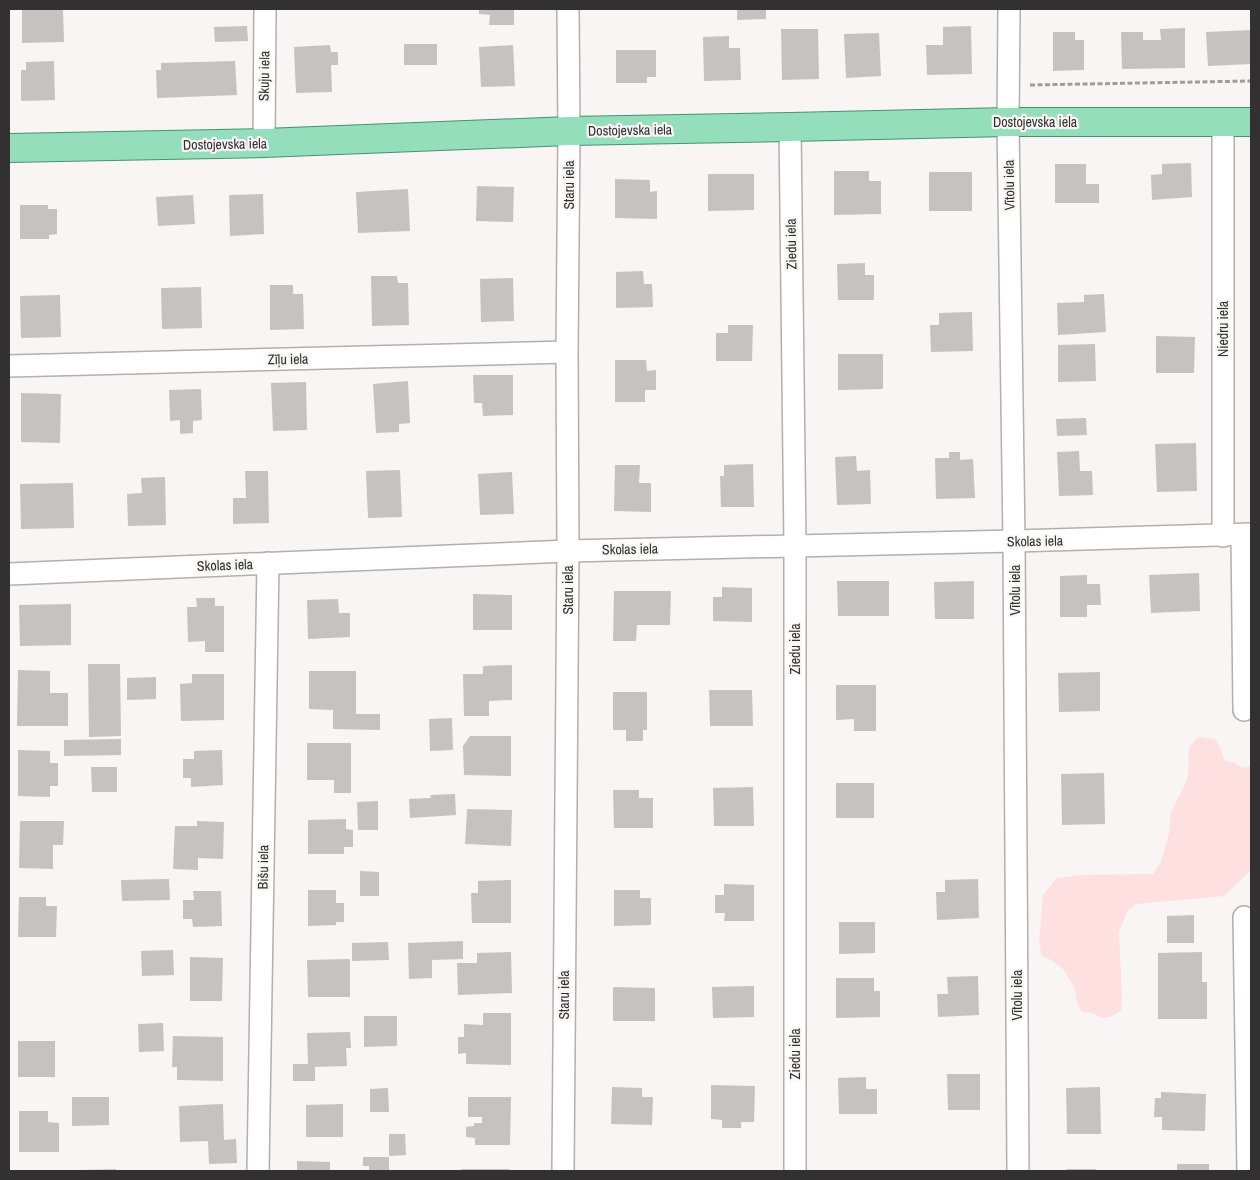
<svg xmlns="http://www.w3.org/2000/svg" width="1260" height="1180" font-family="'Archivo Narrow',sans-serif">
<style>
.green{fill:#fee0e0}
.building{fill:#c6c2c2}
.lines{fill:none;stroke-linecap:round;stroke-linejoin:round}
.minor-casing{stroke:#b2afae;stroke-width:24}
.primary-casing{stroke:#44936e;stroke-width:30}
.path{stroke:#9f9c9c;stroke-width:3;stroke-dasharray:5 2.5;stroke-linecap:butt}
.minor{stroke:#fff;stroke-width:21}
.primary{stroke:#94debc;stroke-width:28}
.labels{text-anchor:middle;stroke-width:4.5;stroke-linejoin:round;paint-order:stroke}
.street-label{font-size:14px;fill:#323030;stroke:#f9f5f5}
</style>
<rect width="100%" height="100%" fill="#f9f5f5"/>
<path class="green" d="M1198,737L1215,739L1222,751L1224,760L1228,762H1233L1242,768L1251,766V870L1224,896L1137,904L1128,910L1119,932L1122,999L1121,1011L1110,1017L1102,1018L1093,1013L1082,1012L1077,1003L1075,989L1064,970L1053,961L1042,956L1039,943L1043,895L1057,878L1081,875L1153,874L1161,862L1169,833L1171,811L1184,787L1188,775L1189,747Z"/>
<g class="building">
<path d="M22,9H63L64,42L22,43Z"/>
<path d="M479,9H514V25H489L490,15L479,14Z"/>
<path d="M737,9H766V19L737,20Z"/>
<path d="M247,26L248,41L215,42L214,27Z"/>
<path d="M971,26L972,74L927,75L926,45H943V27Z"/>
<path d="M1185,28V68L1122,69L1121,32H1143V40H1161L1160,29Z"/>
<path d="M781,29H818L819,79L782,80Z"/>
<path d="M1251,30V64L1208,66L1206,32Z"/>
<path d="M1053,32H1075V40H1084V70L1053,71Z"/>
<path d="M879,33L881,76L846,78L844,34Z"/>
<path d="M729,36V48H740L741,80L704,81L703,37Z"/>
<rect x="404" y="44" width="33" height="21"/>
<path d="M330,45L331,52H338V65H331L332,92L296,93L294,47Z"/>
<path d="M513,45L515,86L481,87L479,47Z"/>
<path d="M616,50H656V77H647V83H616Z"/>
<path d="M54,61L55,100L21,101V70H26V62Z"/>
<path d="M235,61L237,95L157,98L156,70H161V63Z"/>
<path d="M1191,163L1192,197L1152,200L1151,175L1162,174V164Z"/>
<path d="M1055,164H1086V184H1099V203H1055Z"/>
<path d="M834,171H869V181H881V214L834,215Z"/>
<rect x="929" y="172" width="43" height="39"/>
<path d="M708,174H754V210L708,211Z"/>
<path d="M615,179L650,180V192L657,191V219L615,218Z"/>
<path d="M477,186L514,187L513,222L476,221Z"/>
<path d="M408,189L410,231L358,233L356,192Z"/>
<path d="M263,194L264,234L230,236L229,195Z"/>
<path d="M193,195L195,224L158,226L156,197Z"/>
<path d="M20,205H48V209H57V234L49,235V239H20Z"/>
<path d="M865,263V275H874V300H838L837,264Z"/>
<path d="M643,271L644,284H652L653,307L616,308V272Z"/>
<path d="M371,276H397L398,283H408L409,325L372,326Z"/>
<path d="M513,278L514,321L481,322L480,279Z"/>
<path d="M270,285H293V294H303L304,329L270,330Z"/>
<path d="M201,287L202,328L162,329L161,288Z"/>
<path d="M1104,294L1106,332L1058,335L1057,303L1084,302V295Z"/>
<path d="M60,295L61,337L21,338L20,296Z"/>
<path d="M972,312L973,351L931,352L930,325H939V313Z"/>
<path d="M728,325H753L752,361H716V333H728Z"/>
<path d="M1156,336L1195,337L1194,373H1156Z"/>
<path d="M1095,344L1096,381L1058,382V345Z"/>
<path d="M838,354H883V389L838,390Z"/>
<path d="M615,360H646L647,371L656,370V390H645V402H615Z"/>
<path d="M473,375H513V415L483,416L482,403H474Z"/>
<path d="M408,381L410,423L399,424V432L376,433L373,384Z"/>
<path d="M306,382L307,430L273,431L271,383Z"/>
<path d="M201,389L202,420L193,421V433L180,434V420L170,421L169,390Z"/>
<path d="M21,393L61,394L60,443L21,442Z"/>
<path d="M1086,418L1087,435L1057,436L1056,419Z"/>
<path d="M1196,443L1197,491L1157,492L1155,444Z"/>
<path d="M1079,451L1080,471H1092L1093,495L1059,496L1057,452Z"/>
<path d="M949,452H960V460L973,459L975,498L936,499L935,458H949Z"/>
<path d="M856,456L857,471L870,470L871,504L837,505L835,457Z"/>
<path d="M753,464L754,507H721L720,476H724V465Z"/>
<path d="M615,465H640L639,483H651V512L614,511Z"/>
<path d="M400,470L402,517L368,518L366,471Z"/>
<path d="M245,471H268L269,523L233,524V498H246Z"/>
<path d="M512,472L514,514L480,515L478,474Z"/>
<path d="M165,477L166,525L128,526L127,494L142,493L141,478Z"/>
<path d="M73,483L74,528L21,529L20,484Z"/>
<path d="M1199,573L1200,611L1151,613L1149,575Z"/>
<path d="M1087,575V584H1100L1101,605H1087V617H1060V576Z"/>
<path d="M837,581H889V616H838Z"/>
<path d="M974,581V619H935L934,582Z"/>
<path d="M722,587L752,588V622L713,621V597H722Z"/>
<path d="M614,591H671L670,625H637L636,641H613Z"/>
<path d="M473,594L512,595V630H473Z"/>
<path d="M196,598H215V606H224V652H205V641L188,642L187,607H197Z"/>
<path d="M338,599L339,613H350V637L308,639L307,600Z"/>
<path d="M71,604V645L20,646L19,605Z"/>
<path d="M88,664H120L121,736L89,737Z"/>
<path d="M512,665V700L489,701V716H464L463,674H483V666Z"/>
<path d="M18,670L50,671V693H68V726H17Z"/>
<path d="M309,671H356V714H380V730L333,729V710L309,709Z"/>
<path d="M1100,672V711L1059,712L1058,673Z"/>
<path d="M192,674H224V720L181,721L180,684L192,683Z"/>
<path d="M156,677V699L127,700V678Z"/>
<path d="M836,685H876V731H854V719L836,720Z"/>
<path d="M709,690H752L753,726H710Z"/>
<path d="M613,692H647V730H643V741H626V730H613Z"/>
<path d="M452,718L453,750L430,751L429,719Z"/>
<path d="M470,736H511V776L464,775L463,746Z"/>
<path d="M121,739V755L64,756V740Z"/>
<path d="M307,743H351V793H334V780H307Z"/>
<path d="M18,750L50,751V763H58V786H50V797L18,796Z"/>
<path d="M222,750L223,785L191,787V778H183V759H194V751Z"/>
<path d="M91,767H117V792H92Z"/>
<path d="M1104,773L1105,824L1062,825L1061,774Z"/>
<rect x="836" y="783" width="38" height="35"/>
<path d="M753,787L754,826H714L713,788Z"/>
<path d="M613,790H639V798H653V828H614Z"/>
<path d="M455,794L456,815L410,818L409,799L431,798L430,795Z"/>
<path d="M378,801V830H358L357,802Z"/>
<path d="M467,809L512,810L511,846L465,844Z"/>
<path d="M346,819V829L353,830V847H344V854H308V820Z"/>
<path d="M20,821H64L63,845H53V869L19,868Z"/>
<path d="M197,821L224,822L223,859L198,858V870L173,869L175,826H197Z"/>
<path d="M360,871L379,872V896H360Z"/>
<path d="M169,879L170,900L122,901L121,880Z"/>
<path d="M978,879L979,918L937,920L936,892H945V880Z"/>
<path d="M511,880V923H472L471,893H478V881Z"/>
<path d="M724,884L754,885V921H724L725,913H715V895H724Z"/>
<path d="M308,890H336V903H344V922H336V925L308,926Z"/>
<path d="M614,890H640V898H651V925L614,926Z"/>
<path d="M193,891H221L222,926L193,927L192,919H183V900H194Z"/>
<path d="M19,897H46V906H57L56,937H18Z"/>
<path d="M1194,915V943H1167V916Z"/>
<path d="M839,922H875V953L839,954Z"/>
<path d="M463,941V959L432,960V978L409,979L408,943Z"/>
<path d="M388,942L389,960L352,961V943Z"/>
<path d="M173,950L174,975L142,976L141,951Z"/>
<path d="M511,952L512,993L458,995L457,963H477V953Z"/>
<path d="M1202,952V982H1207V1019H1158V953Z"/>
<path d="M190,957L223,958L222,1001H190Z"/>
<path d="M350,959V997H308L307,960Z"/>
<path d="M978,976L979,1015L938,1017L937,994H948L947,977Z"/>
<path d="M836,978H874V991H880V1017L836,1018Z"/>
<path d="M754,986V1017L713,1018L712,987Z"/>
<path d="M613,987L655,988V1021H613Z"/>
<path d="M483,1013H511V1065L466,1064V1053L458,1054V1037H464V1024L483,1025Z"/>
<path d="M364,1016H397V1046L364,1047Z"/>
<path d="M163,1023L164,1051L139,1052L138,1024Z"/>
<path d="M350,1032L351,1048H346L347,1066L315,1067V1081H293V1064H308L307,1033Z"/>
<path d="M173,1036L223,1037V1081L177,1080V1067H172Z"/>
<rect x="18" y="1041" width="37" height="36"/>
<path d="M947,1074H980V1110H948Z"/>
<path d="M866,1077V1089H877V1114H839L838,1078Z"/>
<path d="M711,1085L755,1086L754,1122H741V1128H722V1120L711,1119Z"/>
<path d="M612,1087L642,1088V1097H653L652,1125L611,1124Z"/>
<path d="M1100,1087L1101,1134H1067L1066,1088Z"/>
<path d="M388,1088L389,1112H370V1089Z"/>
<path d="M1161,1092L1206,1094L1205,1131L1162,1130V1117H1154L1155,1098H1161Z"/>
<path d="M72,1097H109V1125L72,1126Z"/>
<path d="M468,1097H511L510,1145H475V1138L466,1137V1127L474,1126V1123H482V1117H468Z"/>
<path d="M223,1104L224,1140L236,1139L237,1163L209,1164L208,1141L180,1142L179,1106Z"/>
<path d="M343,1104V1137H306V1105Z"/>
<path d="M19,1111H48V1122L59,1123V1152H19Z"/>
<path d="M389,1134H405L406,1155L389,1156Z"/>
<path d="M363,1157H389V1171H369V1166H363Z"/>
<path d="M297,1161L330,1162V1171H297Z"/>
<rect x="1177" y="1164" width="32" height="7"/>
<path d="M116,1169V1171H81V1170Z"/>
<rect x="461" y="1169" width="49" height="2"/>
<rect x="1066" y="1169" width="30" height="2"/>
</g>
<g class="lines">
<g class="minor-casing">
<g id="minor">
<path d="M1009,9L1008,122L1014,541L1018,1171"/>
<path d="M790,127L795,545V1171"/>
<path d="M264,143L265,9"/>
<path d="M9,366L567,352"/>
<path d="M1242,535L1244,710"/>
<path d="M1223,536V121"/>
<path d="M9,574L568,551L1014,541L1251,534"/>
<path d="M1244,917L1248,1171"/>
<path d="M258,1171L268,563"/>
<path d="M563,1171L568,551L567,352L569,131L568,9"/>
</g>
</g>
<g class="primary-casing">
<path id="primary" d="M9,148L264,143L569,131L790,127L1008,122H1251"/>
</g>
<path class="path" d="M1030,85L1251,81"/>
<use href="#minor" class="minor"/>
<use href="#primary" class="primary"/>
</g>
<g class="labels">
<g class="street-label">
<text transform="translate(264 76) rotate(-89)" y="5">Skuju iela</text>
<text x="1035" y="127">Dostojevska iela</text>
<text transform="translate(630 130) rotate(-1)" y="5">Dostojevska iela</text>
<text transform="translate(225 144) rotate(-1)" y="5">Dostojevska iela</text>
<text transform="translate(569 185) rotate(-90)" y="5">Staru iela</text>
<text transform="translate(1009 185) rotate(-91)" y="5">Vītolu iela</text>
<text transform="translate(791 244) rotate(-91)" y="5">Ziedu iela</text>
<text transform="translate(1223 329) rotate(-90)" y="5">Niedru iela</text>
<text transform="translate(288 359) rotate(-1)" y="5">Zīļu iela</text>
<text transform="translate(1035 541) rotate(-1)" y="5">Skolas iela</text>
<text transform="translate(630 549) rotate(-1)" y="5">Skolas iela</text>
<text transform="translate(225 565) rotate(-2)" y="5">Skolas iela</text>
<text transform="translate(568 590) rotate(-90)" y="5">Staru iela</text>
<text transform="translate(1015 590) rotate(-90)" y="5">Vītolu iela</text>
<text transform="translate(795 649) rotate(-90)" y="5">Ziedu iela</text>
<text transform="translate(263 867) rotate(-89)" y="5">Bišu iela</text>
<text transform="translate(564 995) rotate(-90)" y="5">Staru iela</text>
<text transform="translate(1017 995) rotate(-90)" y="5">Vītolu iela</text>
<text transform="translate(795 1054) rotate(-90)" y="5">Ziedu iela</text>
</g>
</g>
<rect width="1260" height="1180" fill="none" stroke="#323030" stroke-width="20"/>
</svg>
